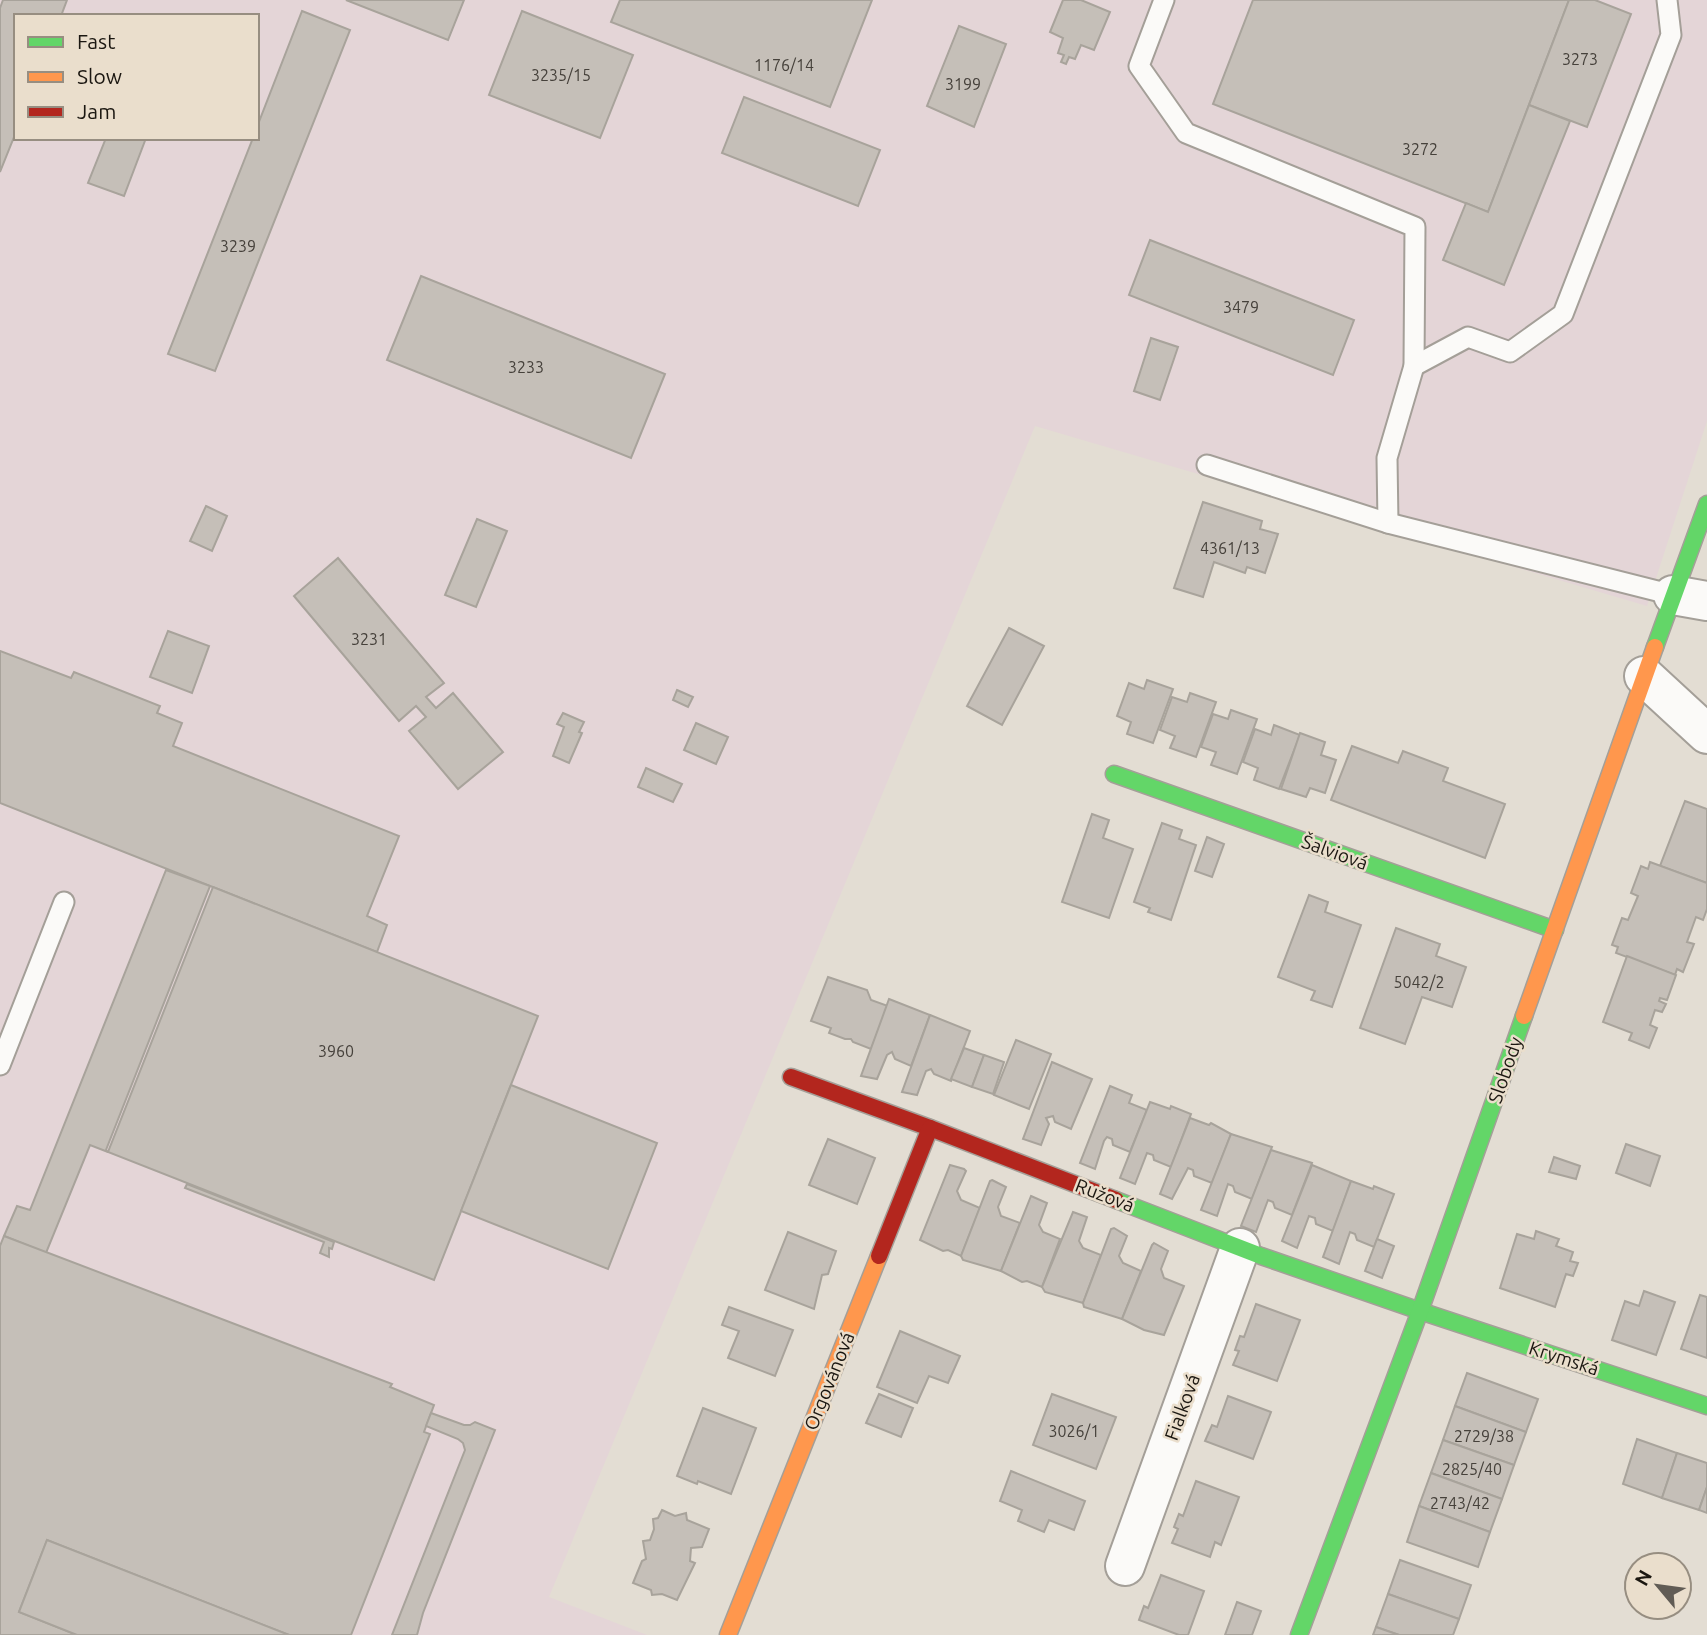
<svg xmlns="http://www.w3.org/2000/svg" width="1707" height="1635" font-family="Ubuntu,sans-serif">
<style>
.industrial{fill:#e4d5d7;fill-rule:evenodd}
.building{fill:#c5bfb8;stroke:#a8a39b;stroke-width:2}
.lines{fill:none;stroke-linecap:round;stroke-linejoin:round}
.lane-casing{stroke:#a49f98;stroke-width:23}
.street-casing{stroke:#a49f98;stroke-width:42}
.fast-casing{stroke:#a49f98;stroke-width:19}
.slow-casing{stroke:#a49f98;stroke-width:19}
.jam-casing{stroke:#a49f98;stroke-width:19}
.lane{stroke:#fbfaf8;stroke-width:19}
.street{stroke:#fbfaf8;stroke-width:38}
.fast{stroke:#63d668;stroke-width:16}
.slow{stroke:#ff974d;stroke-width:16}
.jam{stroke:#b3261e;stroke-width:16}
.labels{text-anchor:middle;stroke-width:5;stroke-linejoin:round;paint-order:stroke}
.number-label{font-size:16px;fill:#46413b}
.street-label{font-size:19px;fill:#1b1711;stroke:#eadecc}
</style>
<rect width="100%" height="100%" fill="#e3ddd3"/>
<path class="industrial" d="M0,0H1707V421L1647,606L1035,426L549,1597L647,1635H0ZM16,16H257V138H16Z"/>
<g class="building">
<path d="M3,0H67L61,16H16V132L0,172V8Z"/>
<path d="M346,0H464L448,40Z"/>
<path d="M620,0H872L830,107L611,22Z"/>
<path d="M1063,0H1081L1110,12L1094,50L1081,45L1075,59L1069,57L1066,64L1061,62L1064,55L1058,53L1063,38L1050,32Z"/>
<path d="M1253,0H1569L1488,212L1213,104Z"/>
<path d="M1569,0H1595L1631,14L1587,127L1529,105Z"/>
<path d="M302,11L350,30L215,371L168,354L253,138H257V127Z"/>
<path d="M522,11L633,55L600,138L489,95Z"/>
<path d="M959,26L1006,44L974,127L927,106Z"/>
<path d="M744,97L880,150L858,206L722,153Z"/>
<path d="M1529,105L1570,121L1504,285L1443,260L1466,203L1488,212Z"/>
<path d="M106,138H146L124,196L88,183Z"/>
<path d="M1150,240L1354,320L1333,375L1129,295Z"/>
<path d="M421,276L665,374L631,458L387,360Z"/>
<path d="M1151,338L1178,347L1160,400L1134,391Z"/>
<path d="M1203,502L1262,521L1260,529L1278,534L1265,573L1247,567L1245,573L1214,562L1203,597L1174,588Z"/>
<path d="M206,506L227,516L212,551L190,541Z"/>
<path d="M477,519L507,531L476,607L445,595Z"/>
<path d="M338,558L444,683L426,697L436,708L453,693L503,752L458,789L409,731L426,717L416,706L399,721L294,596Z"/>
<path d="M1009,628L1044,646L1002,725L967,706Z"/>
<path d="M168,631L209,646L192,693L150,677Z"/>
<path d="M0,651L71,678L74,672L160,706L157,713L182,723L173,746L399,836L367,916L387,925L377,952L0,803Z"/>
<path d="M1147,680L1173,689L1153,743L1127,734L1131,722L1117,716L1129,683L1144,689Z"/>
<path d="M677,690L693,697L688,707L673,700Z"/>
<path d="M1190,693L1216,702L1196,757L1170,748L1175,736L1160,730L1172,697L1187,702Z"/>
<path d="M1231,710L1257,719L1237,774L1211,765L1216,752L1201,747L1213,714L1228,719Z"/>
<path d="M563,713L584,722L579,732L582,733L569,763L553,756L564,727L557,724Z"/>
<path d="M696,723L728,737L716,764L684,750Z"/>
<path d="M1274,725L1300,735L1279,789L1254,780L1258,768L1243,762L1255,729L1271,735Z"/>
<path d="M1300,733L1325,742L1321,755L1336,760L1325,793L1310,788L1306,797L1281,789Z"/>
<path d="M1352,746L1398,763L1403,751L1448,768L1443,781L1505,804L1485,858L1331,800Z"/>
<path d="M646,768L682,784L673,802L638,787Z"/>
<path d="M1685,801L1707,809V883L1660,866Z"/>
<path d="M1092,814L1109,820L1103,838L1133,849L1109,918L1062,902Z"/>
<path d="M1162,823L1182,830L1179,839L1196,845L1171,920L1148,912L1150,908L1134,902Z"/>
<path d="M1207,837L1224,844L1212,877L1195,871Z"/>
<path d="M1650,862L1707,883V909L1703,920L1696,917L1687,942L1694,944L1683,972L1677,969L1675,975L1616,953L1618,947L1612,945L1622,918L1628,920L1638,896L1631,893L1641,866L1648,869Z"/>
<path d="M166,870L210,886L106,1150L108,1152L90,1145L46,1253L4,1236L17,1206L30,1210Z"/>
<path d="M213,887L538,1016L434,1280L108,1152Z"/>
<path d="M1309,895L1328,902L1325,912L1361,925L1332,1007L1311,1000L1315,991L1278,977Z"/>
<path d="M1396,928L1440,944L1436,956L1466,967L1452,1007L1422,997L1405,1044L1360,1028Z"/>
<path d="M1627,956L1676,975L1667,1000L1660,998L1659,1001L1666,1004L1662,1012L1655,1010L1650,1025L1657,1028L1649,1048L1629,1040L1632,1033L1603,1022Z"/>
<path d="M828,977L867,990L871,1000L888,1006L871,1049L853,1042L851,1039H845L829,1033L831,1028L811,1021Z"/>
<path d="M889,999L930,1015L911,1066L895,1059L892,1052L887,1055L877,1079L861,1076Z"/>
<path d="M930,1015L970,1031L951,1081L934,1074L931,1069L926,1071L917,1095L902,1092Z"/>
<path d="M1016,1040L1051,1054L1029,1109L994,1095Z"/>
<path d="M964,1048L984,1055L972,1087L951,1079Z"/>
<path d="M984,1055L1004,1062L993,1094L972,1087Z"/>
<path d="M1052,1062L1092,1079L1071,1129L1055,1122L1053,1116L1046,1118L1049,1124L1041,1145L1023,1139Z"/>
<path d="M511,1085L657,1143L608,1269L461,1211Z"/>
<path d="M1110,1086L1132,1095L1129,1103L1147,1110L1130,1152L1113,1145L1112,1139L1107,1137L1104,1141L1095,1169L1080,1163Z"/>
<path d="M1150,1102L1170,1109L1171,1106L1191,1114L1171,1167L1154,1160L1153,1155L1147,1153L1135,1184L1120,1178Z"/>
<path d="M1190,1118L1209,1125L1211,1123L1231,1134L1212,1183L1194,1176L1193,1170L1188,1168L1172,1199L1160,1194Z"/>
<path d="M1231,1134L1272,1147L1252,1199L1235,1192L1233,1186L1228,1184L1217,1216L1201,1210Z"/>
<path d="M828,1139L875,1158L857,1204L809,1185Z"/>
<path d="M1626,1144L1660,1156L1650,1186L1616,1173Z"/>
<path d="M1271,1150L1312,1163L1292,1215L1275,1208L1273,1202L1268,1200L1256,1232L1241,1226Z"/>
<path d="M1554,1157L1580,1166L1576,1179L1549,1172Z"/>
<path d="M950,1165L964,1169L966,1171L957,1191L961,1200L980,1208L961,1256L948,1250L943,1251L920,1240Z"/>
<path d="M1312,1165L1351,1181L1333,1231L1316,1224L1315,1218L1309,1216L1297,1248L1282,1241Z"/>
<path d="M992,1180L1006,1187L998,1207L1001,1216L1020,1223L1001,1271L963,1260L961,1256L990,1181Z"/>
<path d="M1351,1181L1373,1189L1374,1186L1394,1194L1374,1247L1357,1240L1355,1234L1350,1232L1339,1264L1323,1257Z"/>
<path d="M187,1184L334,1242L332,1249L329,1248V1257L320,1253L324,1242L185,1188Z"/>
<path d="M1031,1196L1047,1203L1039,1225L1043,1232L1060,1239L1042,1287L1027,1281L1022,1282L1001,1271Z"/>
<path d="M1073,1212L1087,1217L1079,1241L1083,1248L1101,1255L1083,1303L1045,1292L1042,1287Z"/>
<path d="M1114,1228L1127,1236L1119,1256L1123,1263L1141,1271L1122,1319L1084,1307L1083,1303L1111,1229Z"/>
<path d="M1536,1231L1559,1239L1556,1246L1573,1252L1570,1261L1578,1263L1573,1276L1566,1274L1555,1307L1500,1288L1517,1234L1534,1239Z"/>
<path d="M788,1232L836,1251L828,1274L822,1275L814,1309L765,1290Z"/>
<path d="M4,1236L392,1384L390,1387L434,1405L424,1432L430,1434L351,1635H289L47,1540L19,1612L77,1635H0V1246Z"/>
<path d="M1377,1239L1394,1246L1382,1278L1365,1271Z"/>
<path d="M1154,1243L1168,1251L1161,1269L1164,1278L1184,1286L1164,1335L1144,1330L1122,1319L1152,1245Z"/>
<path d="M1644,1291L1675,1302L1656,1355L1612,1340L1625,1301L1639,1306Z"/>
<path d="M1700,1295L1707,1297V1358L1681,1349Z"/>
<path d="M1256,1304L1300,1320L1277,1381L1233,1365L1239,1351L1235,1350L1240,1336L1244,1337Z"/>
<path d="M729,1307L793,1330L775,1376L728,1358L739,1331L722,1325Z"/>
<path d="M900,1331L960,1356L948,1383L929,1376L917,1403L877,1387Z"/>
<path d="M1467,1373L1538,1399L1526,1432L1455,1406Z"/>
<path d="M879,1394L913,1408L901,1437L866,1423Z"/>
<path d="M1052,1394L1116,1417L1096,1469L1033,1445Z"/>
<path d="M1228,1396L1271,1412L1253,1459L1205,1441L1212,1425L1217,1427Z"/>
<path d="M1455,1406L1526,1432L1514,1465L1443,1440Z"/>
<path d="M703,1408L756,1428L731,1494L698,1481L697,1484L677,1476Z"/>
<path d="M431,1413L464,1425H470L475,1422L495,1430L423,1613L417,1635H392L465,1450L463,1443L458,1439L426,1426Z"/>
<path d="M1637,1439L1677,1453L1662,1498L1623,1484Z"/>
<path d="M1443,1440L1514,1465L1502,1499L1431,1473Z"/>
<path d="M1677,1453L1707,1463V1487L1699,1510L1662,1498Z"/>
<path d="M1011,1471L1085,1501L1074,1530L1049,1520L1044,1532L1018,1521L1022,1510L1000,1501Z"/>
<path d="M1431,1473L1502,1499L1490,1532L1419,1506Z"/>
<path d="M1196,1481L1239,1497L1221,1545L1215,1542L1210,1557L1172,1543L1178,1529L1174,1527L1179,1514L1183,1516Z"/>
<path d="M1707,1487V1513L1699,1510Z"/>
<path d="M1419,1506L1490,1532L1478,1567L1407,1542Z"/>
<path d="M662,1510L675,1516L686,1513L687,1520L709,1529L702,1547L691,1548L690,1561L695,1563L677,1600L662,1594L652,1595L651,1590L633,1583L642,1561L646,1559L643,1541L650,1540L654,1529L653,1519L658,1518Z"/>
<path d="M47,1540L289,1635H77L19,1612Z"/>
<path d="M1400,1560L1471,1585L1459,1619L1388,1594Z"/>
<path d="M1161,1575L1204,1591L1188,1635H1179L1139,1620L1144,1606L1148,1608Z"/>
<path d="M1388,1594L1459,1619L1453,1635H1399L1376,1627Z"/>
<path d="M1237,1602L1261,1611L1252,1635H1225Z"/>
<path d="M1376,1627L1399,1635H1373Z"/>
</g>
<g class="lines">
<g class="lane-casing">
<g id="lane">
<path d="M1164,0L1139,66L1186,133L1415,227L1414,366L1387,458L1388,523"/>
<path d="M1414,366L1468,337L1510,352L1563,314L1671,35L1667,0"/>
<path d="M1207,465L1388,523L1673,595"/>
<path d="M0,1065L64,902"/>
</g>
</g>
<g class="street-casing">
<g id="street">
<path d="M1673,595L1707,601"/>
<path d="M1644,676L1707,734"/>
<path d="M1125,1566L1240,1248"/>
</g>
</g>
<g class="fast-casing">
<g id="fast">
<path d="M1655,647L1707,504"/>
<path d="M1114,774L1555,930"/>
<path d="M1116,1200L1261,1256L1420,1311L1707,1406"/>
<path d="M1299,1635L1420,1311L1524,1016"/>
</g>
</g>
<g class="slow-casing">
<g id="slow">
<path d="M1524,1016L1655,647"/>
<path d="M728,1635L879,1256"/>
</g>
</g>
<g class="jam-casing">
<g id="jam">
<path d="M791,1077L930,1128L1116,1200"/>
<path d="M879,1256L930,1128"/>
</g>
</g>
<use href="#lane" class="lane"/>
<use href="#street" class="street"/>
<use href="#fast" class="fast"/>
<use href="#slow" class="slow"/>
<use href="#jam" class="jam"/>
</g>
<g class="labels">
<g class="number-label">
<text x="1580" y="65">3273</text>
<text x="784" y="71">1176/14</text>
<text x="561" y="81">3235/15</text>
<text x="963" y="90">3199</text>
<text x="1420" y="155">3272</text>
<text x="238" y="252">3239</text>
<text x="1241" y="313">3479</text>
<text x="526" y="373">3233</text>
<text x="1230" y="554">4361/13</text>
<text x="369" y="645">3231</text>
<text x="1419" y="988">5042/2</text>
<text x="336" y="1057">3960</text>
<text x="1074" y="1437">3026/1</text>
<text x="1484" y="1442">2729/38</text>
<text x="1472" y="1475">2825/40</text>
<text x="1460" y="1509">2743/42</text>
</g>
<g class="street-label">
<text transform="translate(1335 852) rotate(20)" y="7">Šalviová</text>
<text transform="translate(1505 1070) rotate(-71)" y="7">Slobody</text>
<text transform="translate(1105 1195) rotate(21)" y="7">Ružová</text>
<text transform="translate(1564 1358) rotate(18)" y="7">Krymská</text>
<text transform="translate(829 1381) rotate(-68)" y="7">Orgovánová</text>
<text transform="translate(1182 1407) rotate(-70)" y="7">Fialková</text>
</g>
</g>
<rect x="14" y="14" width="245" height="126" fill="#eadecc" stroke="#978e81" stroke-width="2"/>
<rect x="28" y="37" width="35" height="10" fill="#63d668" stroke="#978e81" stroke-width="2"/>
<text x="77" y="49" font-size="21" fill="#1b1711">Fast</text>
<rect x="28" y="72" width="35" height="10" fill="#ff974d" stroke="#978e81" stroke-width="2"/>
<text x="77" y="84" font-size="21" fill="#1b1711">Slow</text>
<rect x="28" y="107" width="35" height="10" fill="#b3261e" stroke="#978e81" stroke-width="2"/>
<text x="77" y="119" font-size="21" fill="#1b1711">Jam</text>
<g transform="translate(1658 1586) rotate(299)"><circle r="33" fill="#eadecc" stroke="#978e81" stroke-width="2"/>
<path d="M0-5L12 26L0 18L-12 26Z" fill="#615c55"/>
<text y="-10" font-size="19" font-weight="bold" text-anchor="middle" fill="#1b1711">N</text>
</g>
</svg>
